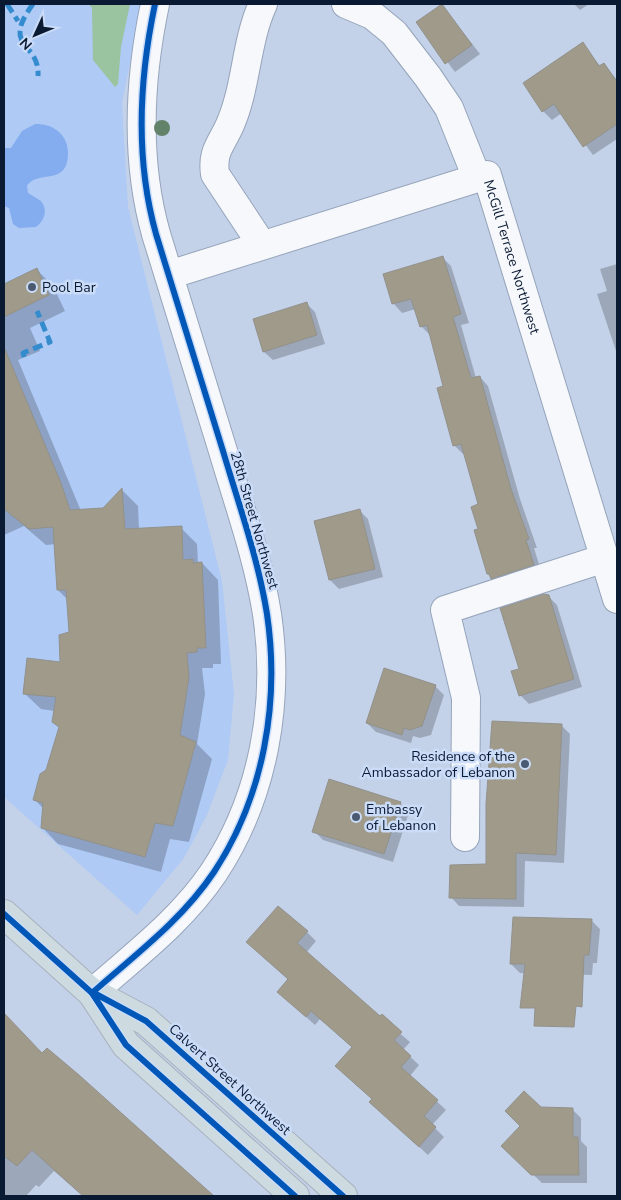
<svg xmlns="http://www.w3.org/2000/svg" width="621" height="1200" font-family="'Nunito Sans',sans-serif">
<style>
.built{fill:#afcaf5}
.green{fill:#99c49f}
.water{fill:#83adef}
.shadow{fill:#0003}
.building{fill:#9f9a8a;stroke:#92918b}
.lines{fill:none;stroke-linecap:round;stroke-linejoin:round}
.minor-casing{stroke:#96a4ba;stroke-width:30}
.major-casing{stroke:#a7b0be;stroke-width:30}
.minor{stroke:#f6f8fc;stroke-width:28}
.major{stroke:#cddbe0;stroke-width:28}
.quiet{stroke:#348cce;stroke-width:5;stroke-dasharray:10 5;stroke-linecap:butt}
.cycleway-casing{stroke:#cadcf7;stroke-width:9}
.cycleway{stroke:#0057b8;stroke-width:6}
.tree{fill:#63826a}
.poi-dot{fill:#4b5a72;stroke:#cadcf7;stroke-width:2}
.labels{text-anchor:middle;stroke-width:5;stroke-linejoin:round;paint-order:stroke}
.street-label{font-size:14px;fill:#0a1a32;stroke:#cadcf7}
.poi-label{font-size:14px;fill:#0a1a32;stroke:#cadcf7;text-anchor:start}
</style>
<rect width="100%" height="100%" fill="#c4d2e9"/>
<path class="built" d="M4,4H142L122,103L128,207L222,581L234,694L228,760L207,815L184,858L137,915L4,797Z"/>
<path class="green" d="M89,4H130L121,47L118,84L115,87L93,60L92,8Z"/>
<path class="water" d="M35,124C45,124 53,126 60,133C66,139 68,146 68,154C67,187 38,169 27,186L28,193L41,201C48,210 45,220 36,227L19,228L13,224L9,208L4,206V148H11L22,131Z"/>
<g class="shadow">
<path d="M574,4H589L580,10Z"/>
<path d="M442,5L480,54L455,72L417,22Z"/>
<path d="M582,44L601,67L604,64L617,80V139L593,155L562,113L552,120L543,111Z"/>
<path d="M442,257L451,266L469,323L461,325L476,378L480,377L488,386L520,499L537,548H534L542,574L501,587L488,574L480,529V505L465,453L463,454L454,445L444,387L430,335L421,326L416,309L402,313L394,304L385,275Z"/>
<path d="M617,264V354L597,294L607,291L600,269Z"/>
<path d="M37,270L53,286L65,311L30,328L40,351L18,360L81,511L104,510L122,490L138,506L139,530L181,528L197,544L198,564L202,563L218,580L221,664H213V668H202L205,694L197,744L212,759L189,842L170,839L161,872L58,844L42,827L44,809L35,800L47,771L60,728L53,722L55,711L41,709L24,693L61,663L70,633L68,600L58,590L56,544L46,545L24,526L4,535V286Z"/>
<path d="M306,303L315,312L325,344L273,360L264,352L254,320Z"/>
<path d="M359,510L368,519L383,577L339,589L330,580L315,522Z"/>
<path d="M548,596L557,605L582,687L529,704L520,695V669Z"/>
<path d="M435,686L444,695L431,735L420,738L413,736L411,743L376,732L367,723Z"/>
<path d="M561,725L570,734L564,863L525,861L524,907L459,906L451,897L487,865Z"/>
<path d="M400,803L409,812L393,862L323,840L314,831Z"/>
<path d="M591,920L600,929L597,963H593L592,975L520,973L511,964Z"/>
<path d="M307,932L316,941L306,953L410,1042L403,1050L419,1065L410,1076L446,1110L432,1125L444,1137L428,1155L370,1102L373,1099L353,1048L320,1019L315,1025L288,1001L289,980L257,951Z"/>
<path d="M4,1023L17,1028L43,1055L78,1076L213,1196H83L54,1171L39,1187L36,1185L26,1196H4Z"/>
<path d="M541,1109H572L581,1118V1141L587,1147V1183H542L503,1146Z"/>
</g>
<g class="building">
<path d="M442,4L472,45L445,64L416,22Z"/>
<path d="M583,42L599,66L604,63L617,82V124L583,147L554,104L542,112L523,83Z"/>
<path d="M443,256L461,314L453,317L471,378L480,376L511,489L529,539L526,540L534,565L491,579L489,574H487L474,530L478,529L471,507L478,504L461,444L453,446L437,388L443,386L427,325L420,327L411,299L392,304L383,274Z"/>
<path d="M37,268L49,295L4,317V284Z"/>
<path d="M307,302L317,335L263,352L253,319Z"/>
<path d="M4,347L61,483L70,510L103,508L122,488L125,529L182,526L183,560L193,559V563L202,562L206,648H197V652L187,653L189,677L180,735L196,742L173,826L155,823L145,857L41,828L43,803L33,800L40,774L46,770L59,727L52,722L56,697L23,694L27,658L60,662L59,635L69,632L66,590H57L53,527L29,529L4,509Z"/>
<path d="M360,509L375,569L329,580L314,521Z"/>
<path d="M544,594L549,595L574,679L519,696L511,671L519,669L500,608Z"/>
<path d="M384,668L436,685L422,726L410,730L404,728L402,735L366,723Z"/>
<path d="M492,721L562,724L556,855L516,853V899L449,898L450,865L486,864V804Z"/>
<path d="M329,779L401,802L384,854L312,832Z"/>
<path d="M278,906L308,931L297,943L380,1016L382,1014L402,1032L394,1040L411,1056L401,1067L438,1100L424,1116L436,1127L419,1147L369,1102L372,1099L335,1066L352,1047L311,1011L306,1017L277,992L288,979L246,942Z"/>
<path d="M513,917L592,919L589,955H584L582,1007L576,1006L574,1027L534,1026L535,1008H520L525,964H510Z"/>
<path d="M4,1013L42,1053L47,1048L79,1075L214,1196H83L32,1150L17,1166L4,1156Z"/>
<path d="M524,1091L541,1107L573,1108V1137H578L579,1175H531L501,1146L520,1126L505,1111Z"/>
</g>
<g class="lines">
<g class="minor-casing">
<g id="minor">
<path d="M346,4L372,15L394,33L428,77L449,108L477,178"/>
<path d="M262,245L215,174C212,152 220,146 229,127C247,88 245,43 263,4"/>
<path id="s1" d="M169,275L487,175L617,599"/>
<path d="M465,837L466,698L445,610L605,558"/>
<path d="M92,993C135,955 182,920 214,872C264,796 280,702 267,614C258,558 239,505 223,451C201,379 179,307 156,234C135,159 139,80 155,4"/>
</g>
</g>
<g class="major-casing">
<g id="major">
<path d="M4,914L92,993L126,1045L295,1196"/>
<path d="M93,993L146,1021L343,1196"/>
</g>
</g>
<use href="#minor" class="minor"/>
<use href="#major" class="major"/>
<g class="quiet">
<path d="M7,4L18,21"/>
<path d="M33,4C0,49 40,41 38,76"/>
<path d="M24,357L23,353L50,342L37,311"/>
</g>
<g class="cycleway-casing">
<g id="cycleway">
<path d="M4,914L92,993L126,1045L295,1196"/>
<path d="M92,993C135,955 182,920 214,872C264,796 280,702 267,614C258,558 239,505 223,451C201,379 179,307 156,234C135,159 139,80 155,4"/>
<path d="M94,993L146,1021L343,1196"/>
</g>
</g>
<use href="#cycleway" class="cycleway"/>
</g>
<circle class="tree" cx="162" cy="128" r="8"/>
<g class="poi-dot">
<circle cx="32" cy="287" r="5"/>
<circle cx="525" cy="764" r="5"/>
<circle cx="356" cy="817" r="5"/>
</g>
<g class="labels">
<g class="street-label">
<text dy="5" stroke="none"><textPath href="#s1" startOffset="419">McGill Terrace Northwest</textPath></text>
<text transform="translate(255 520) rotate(74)" y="5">28th Street Northwest</text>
<text transform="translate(230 1079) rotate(42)" y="5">Calvert Street Northwest</text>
</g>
<g class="poi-label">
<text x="42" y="292">Pool Bar</text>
<text x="515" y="761" text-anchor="end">Residence of the<tspan x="515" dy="16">Ambassador of Lebanon</tspan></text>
<text x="366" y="814">Embassy<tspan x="366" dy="16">of Lebanon</tspan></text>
</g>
</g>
<rect width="621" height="1200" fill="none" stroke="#0a1a32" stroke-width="10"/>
<g transform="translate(35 35) rotate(226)" stroke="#cadcf7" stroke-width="4" paint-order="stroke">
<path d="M0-4L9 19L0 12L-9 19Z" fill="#0a1a32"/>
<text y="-8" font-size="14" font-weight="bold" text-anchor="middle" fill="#0a1a32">N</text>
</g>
</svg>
